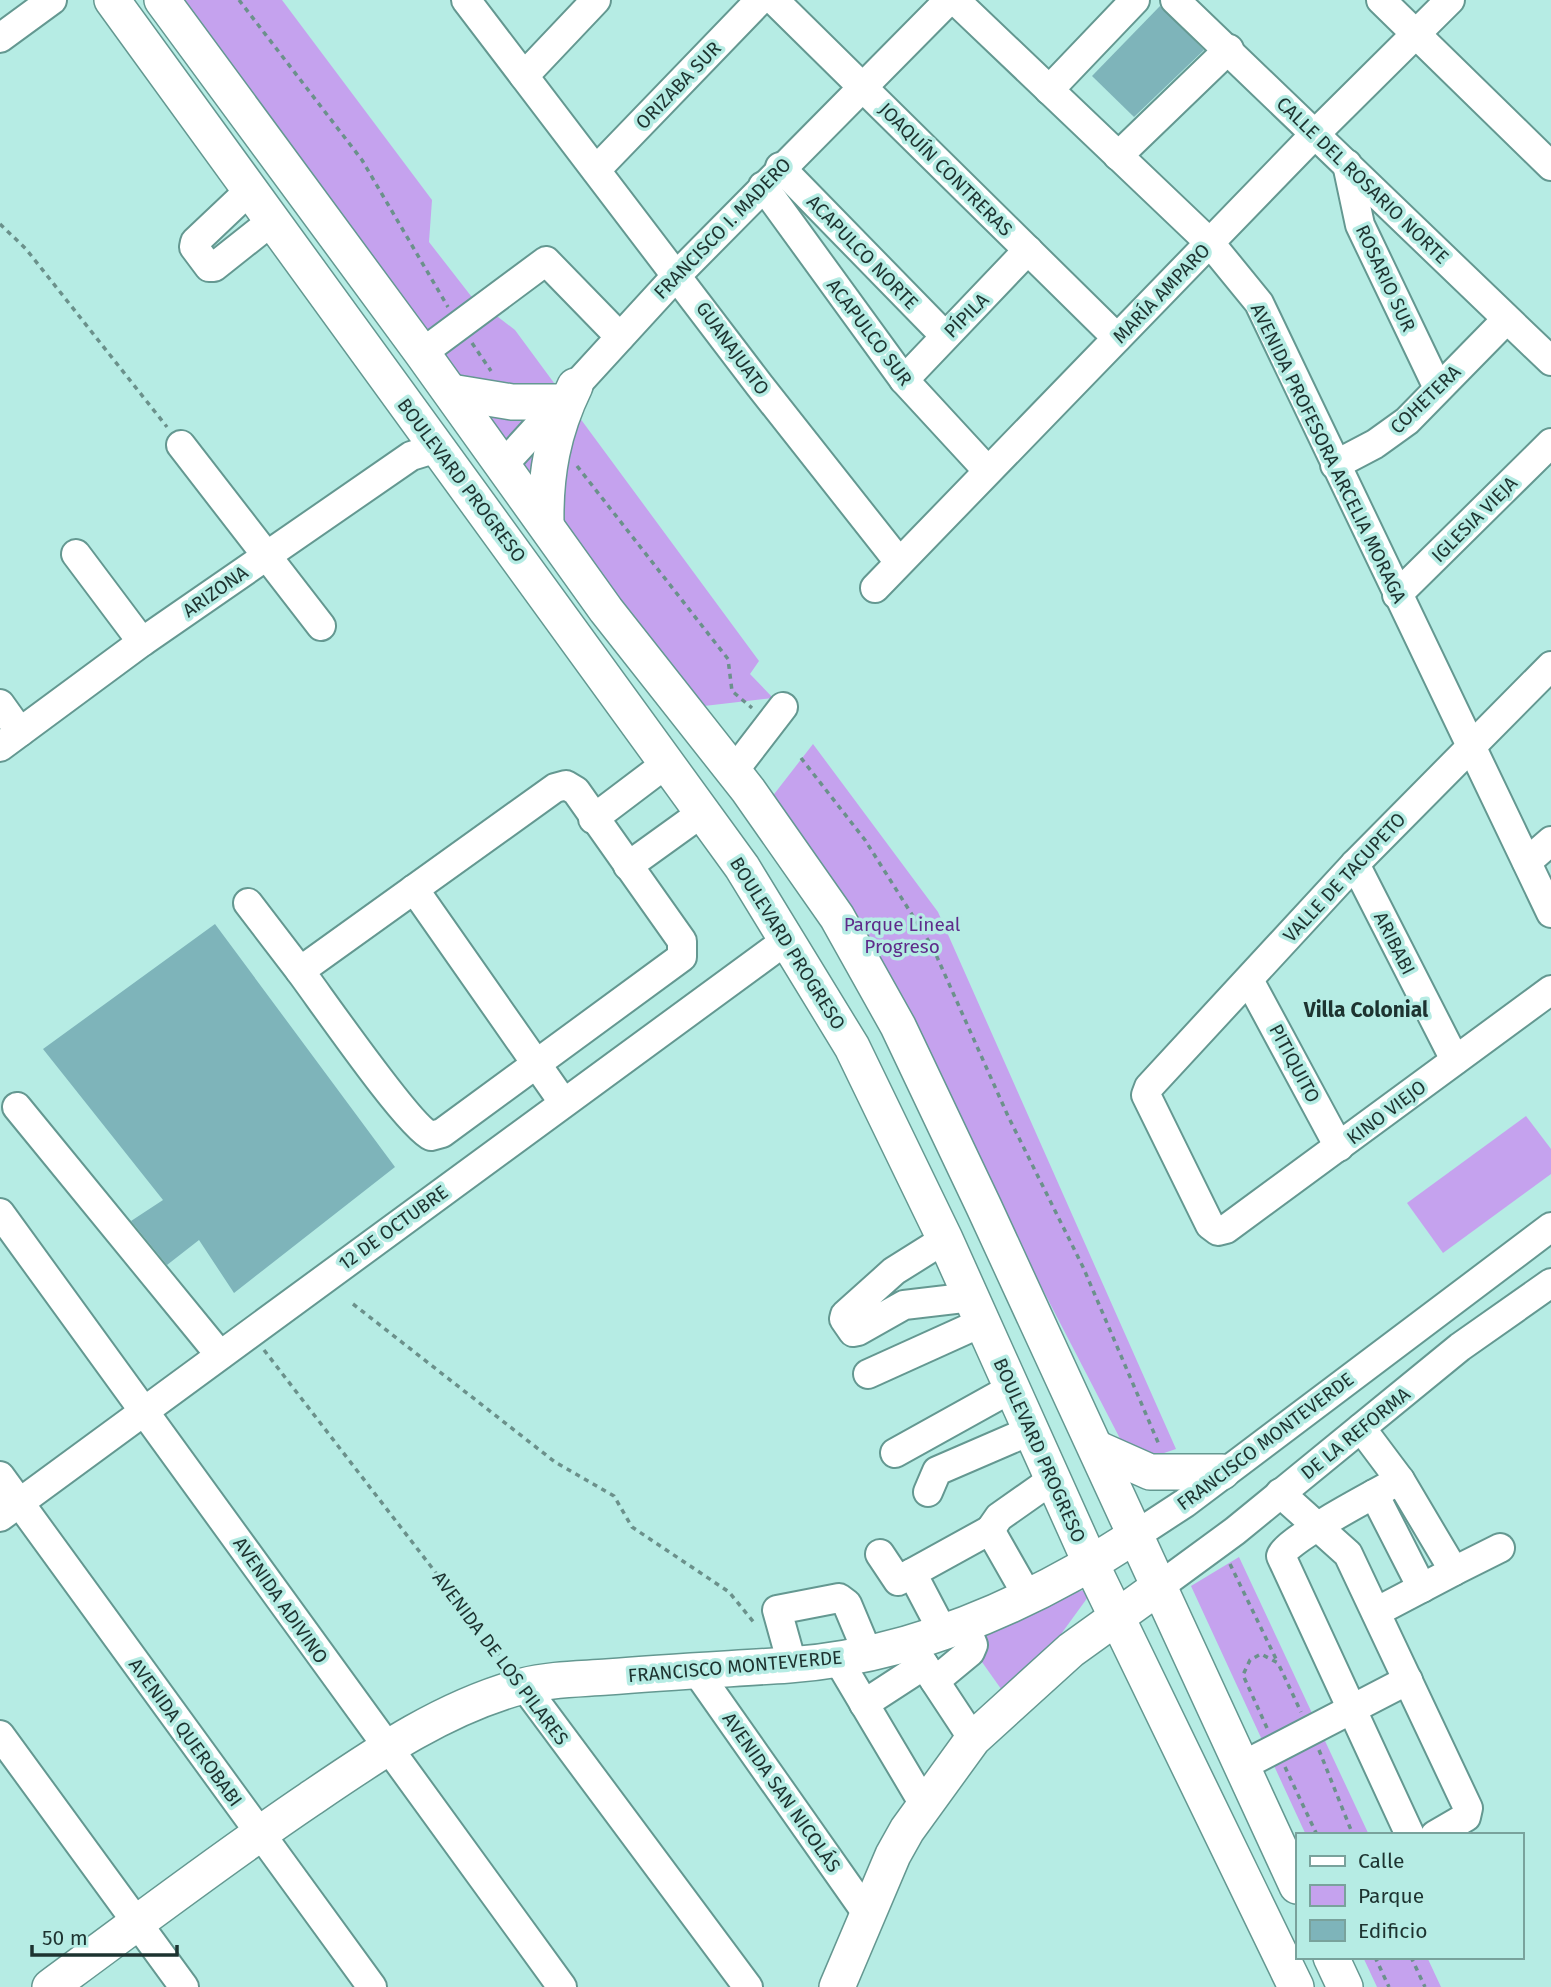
<svg xmlns="http://www.w3.org/2000/svg" width="1551" height="1987" font-family="'Fira Sans',sans-serif">
<style>
.green{fill:#c5a2ee}
.building{fill:#7eb4ba}
.lines{fill:none;stroke-linecap:round;stroke-linejoin:round}
.minor-casing{stroke:#649891;stroke-width:32}
.major-casing{stroke:#649891;stroke-width:38}
.path{stroke:#6b918b;stroke-width:3.5;stroke-dasharray:5 5;stroke-linecap:butt}
.minor{stroke:#fff;stroke-width:28}
.major{stroke:#fff;stroke-width:35}
.labels{text-anchor:middle;stroke-width:7;stroke-linejoin:round;paint-order:stroke}
.street-label{font-size:19px;fill:#1d3330;stroke:#b6ece4}
.park-label{font-size:19px;fill:#5e2b8a;stroke:#b6ece4}
.neighbourhood-label{font-size:21px;font-weight:bold;fill:#1d3330;stroke:#b6ece4}
</style>
<rect width="100%" height="100%" fill="#b6ece4"/>
<g class="green">
<path d="M171,0H282L432,200L429,242L471,296L515,330L759,661L750,674L773,698L687,708Z"/>
<path d="M813,744L938,912L1176,1449L1155,1456L1128,1454L901,1016L768,802Z"/>
<path d="M1526,1116L1551,1149V1174L1443,1253L1407,1203Z"/>
<path d="M1239,1557L1369,1835H1306L1191,1586Z"/>
<path d="M1096,1586L1011,1703L960,1631Z"/>
<path d="M1363,1957H1427L1441,1987H1377Z"/>
</g>
<g class="building">
<path d="M1160,6L1204,50L1134,117L1092,76Z"/>
<path d="M215,924L395,1167L234,1293L199,1240L167,1265L131,1221L163,1200L43,1049Z"/>
</g>
<g class="lines">
<g class="minor-casing">
<g id="minor">
<path d="M466,0L760,386L899,562"/>
<path d="M774,0L1117,338"/>
<path d="M955,0L1210,243L1259,303L1551,913"/>
<path d="M1175,0L1551,361"/>
<path d="M1381,0L1551,166"/>
<path d="M0,38L52,0"/>
<path d="M524,76L596,0"/>
<path d="M1049,90L1135,0"/>
<path d="M1118,156L1229,49"/>
<path d="M1347,164L1360,225L1438,388"/>
<path d="M780,167L945,336"/>
<path d="M596,170L760,0"/>
<path d="M763,186L904,380L987,470"/>
<path d="M250,190L195,242L194,247L209,267H214L272,221"/>
<path d="M422,353L546,261L620,337"/>
<path d="M904,380L1028,250"/>
<path d="M181,445L321,626"/>
<path d="M503,465L678,274L949,0"/>
<path d="M1335,465L1375,444L1407,421L1506,320"/>
<path d="M76,554L142,642"/>
<path d="M875,588L1316,133L1450,0"/>
<path d="M1397,595L1551,443"/>
<path d="M1551,666L1355,864L1149,1087L1146,1095L1210,1225L1218,1231L1226,1229L1551,990"/>
<path d="M0,704L20,732"/>
<path d="M0,747L142,642L411,456L437,448"/>
<path d="M733,772L783,707"/>
<path d="M566,785L576,791L682,941V957L442,1133L431,1136C409,1127 321,999 300,971L555,788Z"/>
<path d="M593,819L667,763"/>
<path d="M1527,862L1551,841"/>
<path d="M1355,864L1455,1060"/>
<path d="M628,866L703,812"/>
<path d="M414,889L563,1102"/>
<path d="M248,903L300,971"/>
<path d="M1249,980L1339,1147"/>
<path d="M17,1107L220,1355"/>
<path d="M0,1213L562,1987"/>
<path d="M945,1239L894,1271L845,1315L844,1319L853,1332L858,1331L904,1305L972,1297"/>
<path d="M868,1374L983,1322"/>
<path d="M1361,1428L1400,1480L1454,1571L1376,1612"/>
<path d="M895,1453L1012,1388"/>
<path d="M0,1476L372,1987"/>
<path d="M1400,1480C1380,1491 1284,1541 1281,1556L1410,1835"/>
<path d="M928,1492L937,1471L1032,1430"/>
<path d="M1280,1493L1348,1554L1468,1808L1466,1817L1435,1835"/>
<path d="M1374,1494L1422,1588"/>
<path d="M0,1517L788,939"/>
<path d="M990,1530L999,1517L1053,1479"/>
<path d="M1136,1535L1185,1503L1551,1227"/>
<path d="M880,1554L898,1581L912,1573"/>
<path d="M1454,1571L1500,1548"/>
<path d="M1160,1586L1235,1531L1460,1347L1551,1283"/>
<path d="M943,1632L912,1573L990,1530L1027,1595"/>
<path d="M911,1645L973,1739"/>
<path d="M837,1658L925,1806"/>
<path d="M792,1664L777,1610L839,1598L847,1604L868,1654"/>
<path d="M695,1669L868,1915"/>
<path d="M935,1681L970,1652L973,1645L965,1625"/>
<path d="M524,1686L748,1987"/>
<path d="M864,1704L924,1665"/>
<path d="M0,1735L184,1987"/>
<path d="M1240,1767L1408,1680"/>
</g>
</g>
<g class="major-casing">
<g id="major">
<path d="M112,0L742,867L852,1047L945,1239L1091,1564L1296,1987"/>
<path d="M162,0L422,353L606,610L748,790L837,917L898,1026L984,1207L1297,1886"/>
<path d="M451,392L512,402H559"/>
<path d="M546,524C545,474 553,431 575,386"/>
<path d="M1096,1448L1150,1472H1222"/>
<path d="M1331,1957L1345,1987"/>
<path d="M50,1987C136,1924 221,1859 310,1799C376,1754 444,1707 523,1686C550,1679 580,1679 607,1677C668,1672 728,1669 789,1665C914,1656 1032,1603 1136,1535"/>
<path d="M837,1987L893,1855L907,1830L973,1739L1071,1650L1160,1586"/>
</g>
</g>
<g class="path">
<path d="M239,0L362,160L448,307"/>
<path d="M0,224L26,249L167,427"/>
<path d="M472,343L491,371"/>
<path d="M577,466L728,659L732,691L752,708"/>
<path d="M801,758L865,840L933,948L1008,1116L1083,1267L1160,1447"/>
<path d="M353,1304L555,1462L614,1496L632,1527L729,1592L756,1625"/>
<path d="M264,1350L507,1665"/>
<path d="M1230,1564L1278,1663"/>
<path d="M1267,1728L1243,1675L1250,1660L1261,1654L1278,1663L1301,1712"/>
<path d="M1319,1750L1353,1835"/>
<path d="M1285,1767L1317,1835"/>
<path d="M1375,1957L1389,1987"/>
<path d="M1411,1957L1425,1987"/>
</g>
<use href="#minor" class="minor"/>
<use href="#major" class="major"/>
</g>
<g class="labels">
<g class="street-label">
<text transform="translate(678 85) rotate(-46)" y="7">ORIZABA SUR</text>
<text transform="translate(946 169) rotate(45)" y="7">JOAQUÍN CONTRERAS</text>
<text transform="translate(1363 180) rotate(44)" y="7">CALLE DEL ROSARIO NORTE</text>
<text transform="translate(722 228) rotate(-46)" y="7">FRANCISCO I. MADERO</text>
<text transform="translate(863 252) rotate(46)" y="7">ACAPULCO NORTE</text>
<text transform="translate(1386 278) rotate(65)" y="7">ROSARIO SUR</text>
<text transform="translate(1161 293) rotate(-46)" y="7">MARÍA AMPARO</text>
<text transform="translate(966 315) rotate(-45)" y="7">PÍPILA</text>
<text transform="translate(870 332) rotate(53)" y="7">ACAPULCO SUR</text>
<text transform="translate(733 348) rotate(54)" y="7">GUANAJUATO</text>
<text transform="translate(1425 399) rotate(-44)" y="7">COHETERA</text>
<text transform="translate(1329 453) rotate(64)" y="7">AVENIDA PROFESORA ARCELIA MORAGA</text>
<text transform="translate(462 480) rotate(53)" y="7">BOULEVARD PROGRESO</text>
<text transform="translate(1474 519) rotate(-45)" y="7">IGLESIA VIEJA</text>
<text transform="translate(215 591) rotate(-35)" y="7">ARIZONA</text>
<text transform="translate(1344 877) rotate(-47)" y="7">VALLE DE TACUPETO</text>
<text transform="translate(788 943) rotate(58)" y="7">BOULEVARD PROGRESO</text>
<text transform="translate(1395 943) rotate(63)" y="7">ARIBABI</text>
<text transform="translate(1295 1063) rotate(62)" y="7">PITIQUITO</text>
<text transform="translate(1386 1112) rotate(-37)" y="7">KINO VIEJO</text>
<text transform="translate(393 1227) rotate(-36)" y="7">12 DE OCTUBRE</text>
<text transform="translate(1355 1433) rotate(-39)" y="7">DE LA REFORMA</text>
<text transform="translate(1265 1441) rotate(-37)" y="7">FRANCISCO MONTEVERDE</text>
<text transform="translate(1040 1450) rotate(66)" y="7">BOULEVARD PROGRESO</text>
<text transform="translate(281 1600) rotate(55)" y="7">AVENIDA ADIVINO</text>
<text transform="translate(501 1658) rotate(53)" y="7">AVENIDA DE LOS PILARES</text>
<text transform="translate(735 1666) rotate(-5)" y="7">FRANCISCO MONTEVERDE</text>
<text transform="translate(186 1732) rotate(54)" y="7">AVENIDA QUEROBABI</text>
<text transform="translate(782 1792) rotate(55)" y="7">AVENIDA SAN NICOLÁS</text>
</g>
<g class="park-label">
<text x="902" y="931">Parque Lineal<tspan x="902" dy="22">Progreso</tspan></text>
</g>
<g class="neighbourhood-label">
<text x="1366" y="1017">Villa Colonial</text>
</g>
</g>
<rect x="1296" y="1833" width="228" height="126" fill="#b6ece4" stroke="#79a29c" stroke-width="2"/>
<rect x="1310" y="1856" width="35" height="10" fill="#ffffff" stroke="#79a29c" stroke-width="2"/>
<text x="1358" y="1868" font-size="21" fill="#1d3330">Calle</text>
<rect x="1310" y="1885" width="35" height="21" fill="#c5a2ee" stroke="#79a29c" stroke-width="2"/>
<text x="1358" y="1903" font-size="21" fill="#1d3330">Parque</text>
<rect x="1310" y="1920" width="35" height="21" fill="#7eb4ba" stroke="#79a29c" stroke-width="2"/>
<text x="1358" y="1938" font-size="21" fill="#1d3330">Edificio</text>
<path d="M32 1945v10h145v-10" fill="none" stroke="#1d3330" stroke-width="3.5"/>
<text x="42" y="1945" font-size="21" fill="#1d3330" stroke="#b6ece4" stroke-width="5" paint-order="stroke">50 m</text>
</svg>
